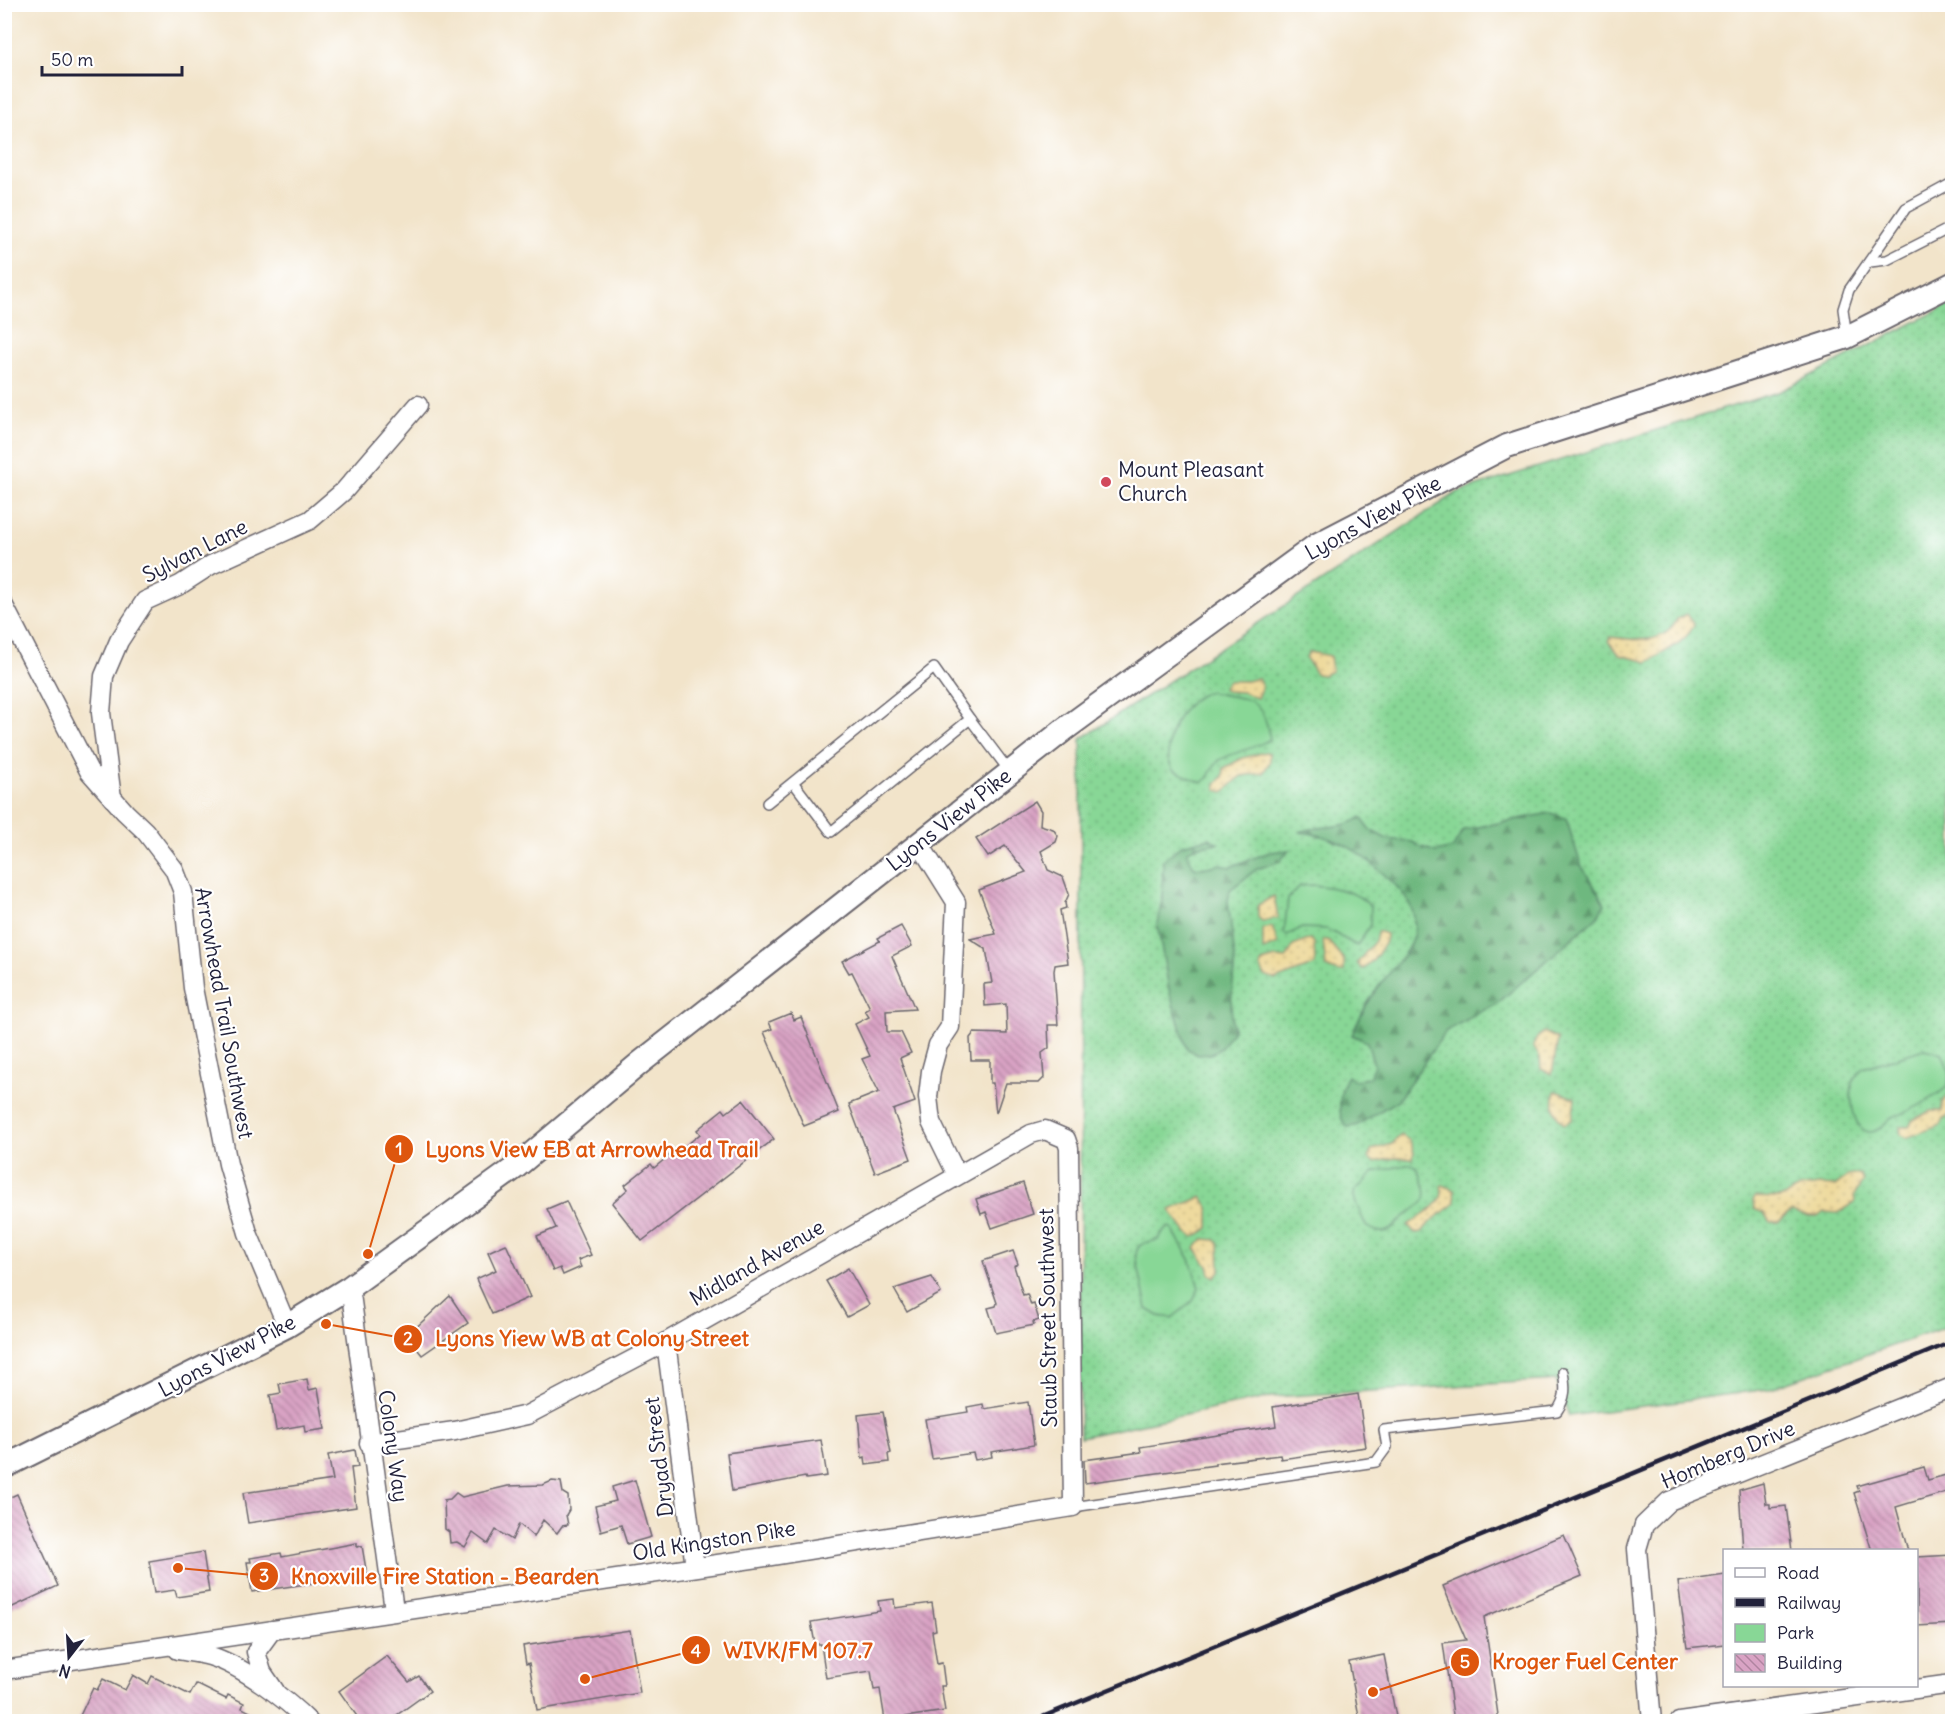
<svg xmlns="http://www.w3.org/2000/svg" width="1957" height="1726" font-family="Delius,sans-serif">
<style>
.grass{fill:url(#grass-dots);stroke:#557c68;stroke-width:1.5}
.forest{fill:url(#forest-firs);stroke:#486d5d;stroke-width:1.5}
.sand{fill:url(#sand-dots);stroke:#887e6c;stroke-width:1.5}
.park{fill:#88d796;stroke:#557c68;stroke-width:1.5}
.building{fill:url(#building-back-hatch)}
.lines{fill:none;stroke-linecap:round;stroke-linejoin:round}
.service-casing{stroke:#6b666d;stroke-width:12}
.minor-casing{stroke:#6b666d;stroke-width:21}
.tertiary-casing{stroke:#6b666d;stroke-width:26}
.service{stroke:#fff;stroke-width:9}
.minor{stroke:#fff;stroke-width:18}
.tertiary{stroke:#fff;stroke-width:22}
.rail{stroke:#22223b;stroke-width:4.5}
.poi-dot{fill:#d1495b;stroke:#fff;stroke-width:2}
.labels{text-anchor:middle;stroke-width:4.5;stroke-linejoin:round;paint-order:stroke}
.poi-label{font-size:21px;fill:#22223b;stroke:#fff;text-anchor:start}
.street-label{font-size:21px;fill:#22223b;stroke:#fff}
.leader{fill:none;stroke:#de560e;stroke-width:2}
.callout-dot{fill:#de560e;stroke:#fff;stroke-width:2}
.mark-label{font-size:18px;text-anchor:middle;font-weight:bold;fill:#fff}
.callout-label{font-size:22px;text-anchor:middle;font-weight:bold;fill:#de560e;stroke:#fff;stroke-width:4.5;stroke-linejoin:round;paint-order:stroke}
</style>
<defs>
<pattern id="grass-dots" width="8" height="8" patternUnits="userSpaceOnUse" patternTransform="scale(1.5)"><rect width="8" height="8" fill="#88d796"/><path d="M2 2h.1M6 6h.1" fill="none" stroke="#75b882" stroke-width="1.8" stroke-linecap="round"/></pattern>
<pattern id="forest-firs" width="22" height="20" patternUnits="userSpaceOnUse" patternTransform="scale(1.5)"><rect width="22" height="20" fill="#6eb87f"/><path d="M5 1l3.5 6h-7zM16 11l3.5 6h-7z" fill="#5a9569"/></pattern>
<pattern id="sand-dots" width="8" height="8" patternUnits="userSpaceOnUse" patternTransform="scale(1.5)"><rect width="8" height="8" fill="#eeda9e"/><path d="M2 2h.1M6 6h.1" fill="none" stroke="#ccbb89" stroke-width="1.8" stroke-linecap="round"/></pattern>
<pattern id="building-back-hatch" width="6" height="6" patternUnits="userSpaceOnUse" patternTransform="scale(1.5)"><rect width="6" height="6" fill="#d9a3c4"/><path d="M-1 5l2 2M0 0l6 6M5-1l2 2" fill="none" stroke="#b084a0"/></pattern>
</defs>
<rect width="100%" height="100%" fill="#fff"/>
<filter id="ink" filterUnits="userSpaceOnUse"><feTurbulence type="fractalNoise" baseFrequency=".0167" numOctaves="2"/><feDisplacementMap in="SourceGraphic" scale="12" xChannelSelector="R" yChannelSelector="G"/><feConvolveMatrix kernelMatrix="1 2 1 2 8 2 1 2 1" color-interpolation-filters="sRGB"/></filter>
<filter id="wash" filterUnits="userSpaceOnUse"><feTurbulence type="fractalNoise" baseFrequency=".008" numOctaves="4" result="noise"/><feDisplacementMap in="SourceGraphic" scale="24" xChannelSelector="R" yChannelSelector="G"/><feGaussianBlur stdDeviation="1.35" result="paint"/><feColorMatrix in="noise" values="0 0 0 0 0 0 0 0 0 0 0 0 0 0 0 0 0 1.4 0 .05"/><feComposite in="paint" operator="in"/></filter>
<g filter="url(#wash)">
<rect width="100%" height="100%" fill="#f2e4ca"/>
<path class="grass" d="M1952,303V1325L1768,1389L1569,1416L1556,1380L1271,1397L1080,1437L1081,739L1458,492L1781,391Z"/>
<g class="forest">
<path d="M1550,813L1566,818L1581,865L1605,904L1597,917L1499,1002L1446,1031L1398,1100L1356,1126L1347,1127C1335,1116 1340,1088 1348,1076L1354,1080L1369,1078L1374,1065L1367,1042L1352,1035C1359,1018 1368,1001 1379,986C1395,964 1424,941 1412,910C1407,895 1392,881 1380,871C1357,848 1331,835 1299,832C1320,824 1342,831 1361,817L1370,830L1387,839L1413,842L1419,846L1436,852L1453,848L1463,830Z"/>
<path d="M1209,838L1218,843L1194,847L1187,852L1194,867L1202,868L1221,864L1229,867L1270,852L1289,850L1280,861L1257,869L1230,890L1228,901L1235,959L1231,1005L1233,1030L1221,1048L1211,1054L1198,1055L1187,1049L1170,994L1157,924L1162,899L1163,860L1182,845Z"/>
</g>
<g class="sand">
<path d="M1687,614L1694,624C1688,642 1663,652 1648,662L1620,655L1608,641L1610,637C1634,640 1665,646 1677,619Z"/>
<path d="M1309,652L1330,656L1332,671L1323,675L1316,674L1306,658Z"/>
<path d="M1258,678L1262,686L1257,698L1243,692L1226,691L1223,688L1228,681H1247Z"/>
<path d="M1266,752L1270,753V762L1263,773L1241,776L1224,792L1216,790V784L1223,777L1224,768L1243,758Z"/>
<path d="M1274,896L1278,918L1262,921L1258,917V905Z"/>
<path d="M1272,927L1278,944L1263,950V929Z"/>
<path d="M1378,931L1386,934C1387,944 1372,965 1362,969L1357,963L1375,941Z"/>
<path d="M1311,939L1314,943L1315,965L1275,980L1265,976L1260,966L1262,962L1276,958L1286,959L1293,946Z"/>
<path d="M1323,940L1329,942L1344,960V971L1338,972L1326,967Z"/>
<path d="M1544,1032L1558,1039L1552,1074L1541,1069L1540,1057L1533,1046L1537,1038Z"/>
<path d="M1555,1091L1575,1098L1572,1120L1564,1124C1553,1113 1552,1104 1555,1091Z"/>
<path d="M1948,1097L1952,1099V1113L1944,1118L1941,1125L1906,1138L1901,1135L1900,1126H1909L1913,1120L1930,1111H1942V1102Z"/>
<path d="M1401,1135L1410,1141L1414,1153L1413,1159L1395,1158L1374,1162L1368,1158L1372,1150L1392,1144Z"/>
<path d="M1860,1174L1863,1182L1854,1195L1855,1203L1837,1213L1825,1212L1817,1217H1808L1792,1211L1778,1222H1770L1764,1213L1754,1209L1753,1200L1755,1197L1780,1198L1800,1188L1819,1185L1835,1186L1848,1176Z"/>
<path d="M1443,1185L1454,1190L1455,1203L1430,1222L1422,1232L1415,1233L1408,1225C1419,1217 1448,1204 1441,1186Z"/>
<path d="M1202,1197L1209,1208V1228L1194,1237L1187,1233L1170,1210Z"/>
<path d="M1204,1239L1215,1240L1219,1243L1220,1271L1215,1277L1210,1274L1208,1266L1195,1248Z"/>
</g>
<g class="park">
<path d="M1209,692C1247,701 1262,692 1270,739C1255,749 1235,751 1220,760C1210,766 1212,777 1202,783L1173,770C1157,745 1183,697 1209,692Z"/>
<path d="M1312,885C1333,887 1358,891 1371,907L1370,925L1357,946L1327,929L1302,928L1287,935L1284,933L1288,899L1300,886Z"/>
<path d="M1924,1049L1942,1053L1950,1073L1948,1086C1932,1100 1912,1110 1892,1118C1884,1122 1879,1133 1869,1132C1852,1129 1849,1095 1853,1083C1855,1076 1859,1072 1863,1068Z"/>
<path d="M1411,1164C1419,1168 1419,1172 1422,1179C1433,1206 1418,1203 1402,1219C1389,1232 1383,1237 1366,1226L1355,1201L1354,1192L1374,1172Z"/>
<path d="M1171,1227L1190,1259L1199,1288L1193,1301L1172,1318L1159,1316L1147,1309L1136,1255C1137,1242 1146,1243 1158,1240L1164,1230Z"/>
</g>
<g id="blocks">
<g class="building">
<path d="M1035,801L1041,811L1040,825L1053,829L1058,836L1056,842L1041,851L1048,870L1063,877L1069,894L1065,903L1066,908L1060,910L1068,963L1055,965L1054,971L1058,1025H1048L1049,1048L1042,1053L1044,1078L1039,1083H1006L996,1113L993,1083H990V1060H971L970,1038L974,1033L1007,1034L1006,1004L985,1006L984,984L992,983L986,949L970,939L996,934L979,890L1026,872L1005,846L988,857L976,839Z"/>
<path d="M901,926L912,946L892,956L915,1009L886,1011L887,1032H901L911,1053L900,1058L915,1102L893,1110L911,1159L875,1173L849,1104L879,1092L862,1059L870,1056L855,1024L869,1017L865,1011L870,1008L852,972L849,973L842,961L880,941L878,938Z"/>
<path d="M791,1013L794,1020L801,1017L839,1112L804,1126L764,1032L772,1029L769,1022Z"/>
<path d="M743,1100L774,1139L642,1241L612,1203L628,1189L625,1185L651,1164L654,1168L671,1154L673,1156L700,1134L697,1130L723,1109L726,1113Z"/>
<path d="M1023,1183L1033,1214L992,1228L986,1212L981,1214L976,1199Z"/>
<path d="M566,1201L591,1255L578,1260L581,1267L563,1275L560,1268L553,1271L537,1236L556,1228L547,1209Z"/>
<path d="M506,1244L530,1297L492,1314L476,1279L496,1270L488,1252Z"/>
<path d="M1013,1251L1018,1264L1014,1266L1023,1295L1027,1294L1031,1305L1034,1304L1039,1320L1033,1322L1034,1325L996,1333L988,1308L996,1306L997,1303L983,1261Z"/>
<path d="M848,1268L869,1305L847,1317L826,1281Z"/>
<path d="M932,1277L941,1293L907,1312L894,1289Z"/>
<path d="M450,1296L468,1323L422,1355L414,1345L417,1342L410,1333Z"/>
<path d="M307,1379L309,1390L318,1388L325,1429L305,1432L304,1425L276,1430L270,1395L281,1393L279,1384Z"/>
<path d="M1358,1394L1366,1447L1281,1459L1280,1455L1215,1463V1465L1085,1483L1084,1460L1141,1452L1140,1447L1276,1426L1273,1407Z"/>
<path d="M1028,1402L1034,1445L991,1452L992,1457L975,1460L973,1453L932,1459L925,1419L968,1412L967,1407L983,1404L984,1409Z"/>
<path d="M883,1412L891,1453L888,1454L889,1462L866,1465L865,1457L862,1458L858,1415Z"/>
<path d="M821,1440L827,1476L806,1479L805,1477L732,1491L727,1453Z"/>
<path d="M355,1450L358,1467L351,1468L356,1507L248,1523L243,1493L333,1480L328,1455Z"/>
<path d="M1924,1467L1928,1480L1953,1473V1490L1896,1507L1908,1551H1872L1854,1493L1859,1491L1857,1486Z"/>
<path d="M635,1480L651,1537L627,1544L621,1525L601,1531L595,1506L616,1501L612,1487Z"/>
<path d="M552,1481L561,1482L563,1493L568,1496L569,1510L566,1515L568,1525L562,1526L557,1533L543,1520L534,1537L519,1524L512,1540L496,1530L488,1544L473,1533L465,1547L457,1542L450,1543L449,1532L445,1529L444,1500L450,1499L456,1493L462,1497L508,1486L543,1485Z"/>
<path d="M1763,1483L1766,1504H1770V1508L1786,1506L1792,1551H1743L1739,1490Z"/>
<path d="M17,1494L58,1586L4,1611V1500Z"/>
<path d="M1564,1535L1582,1576L1484,1617L1499,1722H1454L1443,1643L1466,1640L1443,1586Z"/>
<path d="M357,1543V1547L362,1546L367,1575L252,1592L247,1562H251L250,1558L281,1553L282,1557Z"/>
<path d="M203,1552L209,1592L177,1597L175,1590L154,1593L149,1561Z"/>
<path d="M1953,1555V1624L1917,1626V1557Z"/>
<path d="M1725,1575V1644L1687,1648L1678,1582Z"/>
<path d="M894,1599L895,1608L932,1603L936,1630L932,1631L937,1664L942,1663L945,1686H941L945,1711L885,1720L880,1689L874,1690L871,1671L826,1678L821,1644H815L811,1622L880,1611L878,1601Z"/>
<path d="M630,1630L640,1693L537,1710L529,1663L526,1664L523,1646Z"/>
<path d="M1384,1655L1397,1722H1360L1349,1662Z"/>
<path d="M387,1656L409,1682L419,1676L430,1691L387,1722H361L339,1691Z"/>
<path d="M133,1675L148,1684L152,1676L190,1695L196,1684L226,1699L228,1695L244,1703L242,1708L270,1722H77L93,1688L97,1690L103,1679L125,1690Z"/>
</g>
</g>
</g>
<g filter="url(#ink)">
<use href="#blocks" fill-opacity="0" stroke="#6b666d" stroke-width="1.5"/>
<g class="lines">
<g class="service-casing">
<g id="service">
<path d="M1870,262L1887,260L1952,227"/>
<path d="M1847,337L1843,309L1849,290L1906,208L1952,183"/>
<path d="M970,719L1010,772"/>
<path d="M767,803L934,668L970,719L831,832L793,782"/>
<path d="M1073,1507L1376,1462L1387,1447L1384,1430L1557,1411C1566,1398 1566,1388 1563,1372"/>
<path d="M4,1718L17,1722"/>
</g>
</g>
<g class="minor-casing">
<g id="minor">
<path d="M4,606L89,771L125,812L145,831L174,869L183,892L193,988L228,1164L248,1233L287,1326"/>
<path d="M112,798L101,713L104,676L119,641L145,601L180,585L211,565L310,520L344,491L418,405"/>
<path d="M919,843L956,902L950,1027L938,1045L931,1071L928,1097L931,1122L957,1175"/>
<path d="M350,1287L394,1610"/>
<path d="M666,1342L695,1567"/>
<path d="M272,1630L256,1652L262,1672L275,1691"/>
<path d="M177,1650C188,1652 199,1653 210,1656C241,1665 286,1699 309,1722"/>
<path d="M4,1670L765,1557L1073,1507L1069,1148L1066,1139L1045,1130L1031,1134L666,1342L527,1415L455,1431L369,1443"/>
<path d="M1652,1722L1637,1549L1644,1525L1669,1501L1952,1387"/>
<path d="M1679,1722L1952,1684"/>
</g>
</g>
<g class="tertiary-casing">
<path id="tertiary" d="M4,1467L287,1326L350,1287L516,1167L640,1063L1065,729L1318,544L1507,446L1847,337L1952,284"/>
</g>
<use href="#service" class="service"/>
<use href="#minor" class="minor"/>
<use href="#tertiary" class="tertiary"/>
<path class="rail" d="M1030,1722L1952,1342"/>
</g>
</g>
<circle class="poi-dot" cx="1106" cy="482" r="6"/>
<g class="labels">
<g class="poi-label">
<text x="1118" y="477">Mount Pleasant<tspan x="1118" dy="24">Church</tspan></text>
</g>
<g class="street-label">
<text transform="translate(1373 518) rotate(-29)" y="7">Lyons View Pike</text>
<text transform="translate(195 551) rotate(-27)" y="7">Sylvan Lane</text>
<text transform="translate(949 820) rotate(-38)" y="7">Lyons View Pike</text>
<text transform="translate(224 1013) rotate(80)" y="7">Arrowhead Trail Southwest</text>
<text transform="translate(757 1263) rotate(-30)" y="7">Midland Avenue</text>
<text transform="translate(1048 1318) rotate(-91)" y="7">Staub Street Southwest</text>
<text transform="translate(227 1356) rotate(-28)" y="7">Lyons View Pike</text>
<text transform="translate(393 1446) rotate(82)" y="7">Colony Way</text>
<text transform="translate(1728 1455) rotate(-23)" y="7">Homberg Drive</text>
<text transform="translate(659 1457) rotate(-97)" y="7">Dryad Street</text>
<text transform="translate(714 1541) rotate(-9)" y="7">Old Kingston Pike</text>
</g>
</g>
<path class="leader" d="M368 1254L399 1149M326 1324L408 1339M178 1568L264 1576M585 1679L696 1650M1373 1692L1465 1662"/>
<g class="callout-dot">
<circle cx="368" cy="1254" r="6"/>
<circle cx="326" cy="1324" r="6"/>
<circle cx="178" cy="1568" r="6"/>
<circle cx="585" cy="1679" r="6"/>
<circle cx="1373" cy="1692" r="6"/>
<circle cx="399" cy="1149" r="15"/>
<circle cx="408" cy="1339" r="15"/>
<circle cx="264" cy="1576" r="15"/>
<circle cx="696" cy="1650" r="15"/>
<circle cx="1465" cy="1662" r="15"/>
</g>
<g class="mark-label">
<text x="399" y="1155">1</text>
<text x="408" y="1345">2</text>
<text x="264" y="1582">3</text>
<text x="696" y="1657">4</text>
<text x="1465" y="1668">5</text>
</g>
<g class="callout-label">
<text x="592" y="1157">Lyons View EB at Arrowhead Trail</text>
<text x="592" y="1346">Lyons Yiew WB at Colony Street</text>
<text x="445" y="1584">Knoxville Fire Station - Bearden</text>
<text x="798" y="1658">WIVK/FM 107.7</text>
<text x="1585" y="1669">Kroger Fuel Center</text>
</g>
<rect width="1957" height="1726" fill="none" stroke="#fff" stroke-width="24"/>
<rect x="1723" y="1549" width="195" height="138" fill="#ffffff" stroke="#a7a7b1" stroke-width="1.5"/>
<rect x="1735" y="1568" width="30" height="9" fill="#ffffff" stroke="#a7a7b1" stroke-width="1.5"/>
<text x="1777" y="1579" font-size="18" fill="#22223b">Road</text>
<rect x="1735" y="1598" width="30" height="9" fill="#22223b" stroke="#a7a7b1" stroke-width="1.5"/>
<text x="1777" y="1609" font-size="18" fill="#22223b">Railway</text>
<rect x="1735" y="1624" width="30" height="18" fill="#88d796" stroke="#a7a7b1" stroke-width="1.5"/>
<text x="1777" y="1639" font-size="18" fill="#22223b">Park</text>
<rect x="1735" y="1654" width="30" height="18" fill="url(#building-back-hatch)" stroke="#a7a7b1" stroke-width="1.5"/>
<text x="1777" y="1669" font-size="18" fill="#22223b">Building</text>
<g transform="translate(69 1657) rotate(197)" stroke="#ffffff" stroke-width="4.5" paint-order="stroke">
<path d="M0-4.5L10 22L0 15L-10 22Z" fill="#22223b"/>
<text y="-9" font-size="16" font-weight="bold" text-anchor="middle" fill="#22223b">N</text>
</g>
<path d="M42 66v9h140v-9" fill="none" stroke="#22223b" stroke-width="3"/>
<text x="51" y="66" font-size="18" fill="#22223b" stroke="#ffffff" stroke-width="4.5" paint-order="stroke">50 m</text>
</svg>
